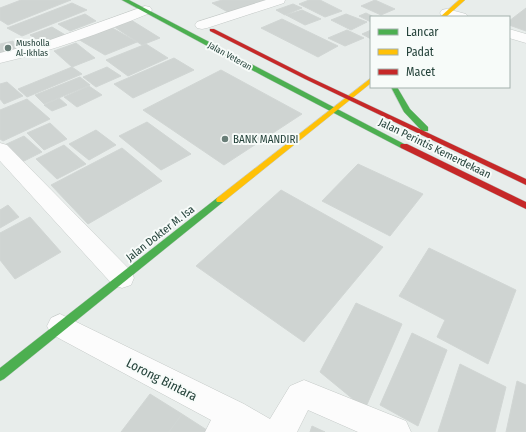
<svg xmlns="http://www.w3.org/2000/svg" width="526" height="432" font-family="'Fira Sans Condensed',sans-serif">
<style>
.building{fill:#cfd4d2;stroke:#d1d6d4}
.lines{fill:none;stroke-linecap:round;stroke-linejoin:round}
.street-casing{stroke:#c5cac8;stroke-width:1}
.fast-casing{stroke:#c3cbc8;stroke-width:1}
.slow-casing{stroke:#c3cbc8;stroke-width:1}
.jam-casing{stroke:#c3cbc8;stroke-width:1}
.street{fill:#fcfcfc;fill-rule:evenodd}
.fast{fill:#4caf50;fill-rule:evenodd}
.slow{fill:#ffc107;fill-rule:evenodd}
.jam{fill:#c62828;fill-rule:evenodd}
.poi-dot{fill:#697e78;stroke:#f7fbf9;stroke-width:1.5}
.labels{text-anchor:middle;stroke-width:4;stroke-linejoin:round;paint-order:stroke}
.far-poi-label{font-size:9px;fill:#24423a;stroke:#f7fbf9;text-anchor:start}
.far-street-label{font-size:9px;fill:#24423a;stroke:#f7fbf9}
.poi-label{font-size:11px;fill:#24423a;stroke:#f7fbf9;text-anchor:start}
.street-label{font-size:11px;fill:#24423a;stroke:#f7fbf9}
.near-street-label{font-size:13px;fill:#24423a;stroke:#f7fbf9}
</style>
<rect width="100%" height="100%" fill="#e8edeb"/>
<g class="building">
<path d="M21,0H71L8,25L0,20V8Z"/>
<path d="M222,0H273L233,15L212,3Z"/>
<path d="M309,0H320L342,11L325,17L299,4Z"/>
<path d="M375,0L395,9L381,15L361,6Z"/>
<path d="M72,3L87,10L22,36L7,28Z"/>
<path d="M293,4L302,8L285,15L276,10Z"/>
<path d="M526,8V31L509,25V21Z"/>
<path d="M302,10L321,19L305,25L286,15Z"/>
<path d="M366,13L374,17H371V22L359,16Z"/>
<path d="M85,14L96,21L70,31L58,24Z"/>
<path d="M346,14L367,22L351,30L331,20Z"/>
<path d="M282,19L338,46L318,57L261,28Z"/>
<path d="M131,20L160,38L142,45L113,26Z"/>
<path d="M109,26L137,42L105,55L78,39Z"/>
<path d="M52,27L67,36L45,45L30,35Z"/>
<path d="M347,30L364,38L345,46L328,38Z"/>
<path d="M371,30V39L362,34Z"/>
<path d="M13,41L17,52L0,56V44Z"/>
<path d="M76,43L95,58L72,67L54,51Z"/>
<path d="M146,44L168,58L128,76L106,60Z"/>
<path d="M174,58L194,70L133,98L114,84Z"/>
<path d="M72,67L82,74L27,97L18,89Z"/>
<path d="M107,67L121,76L96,87L83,77Z"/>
<path d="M221,70L302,114L224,165L143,110Z"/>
<path d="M80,77L90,85L44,104L35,95Z"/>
<path d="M7,82L23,96L4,104L0,99V84Z"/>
<path d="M89,86L102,95L77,107L64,97Z"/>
<path d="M59,98L67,105L52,111L44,105Z"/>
<path d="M27,99L50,119L3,141L0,139V110Z"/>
<path d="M147,122L191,154L161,170L119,136Z"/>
<path d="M50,123L67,139L44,150L27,133Z"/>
<path d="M96,130L116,145L89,160L69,144Z"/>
<path d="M24,136L42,152L18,164L0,147Z"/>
<path d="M64,145L86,164L57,179L36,159Z"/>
<path d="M122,148L162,181L88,224L51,185Z"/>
<path d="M358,164L423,194L390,236L322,201Z"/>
<path d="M281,190L383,247L304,342L196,266Z"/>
<path d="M8,205L19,217L0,228V210Z"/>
<path d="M30,217L61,252L15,279L0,260V233Z"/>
<path d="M429,248L516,290L488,364L437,337L445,320L399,296Z"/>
<path d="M356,303L402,324L365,409L320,372Z"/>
<path d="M412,333L447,350L418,426L380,405Z"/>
<path d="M460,364L506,387L495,432H438Z"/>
<path d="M517,381L526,385V432H506Z"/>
<path d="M150,394L182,414L169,432H121Z"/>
<path d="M182,414L210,432H169Z"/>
<path d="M312,426L325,432H310Z"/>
</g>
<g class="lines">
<g class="street-casing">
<g id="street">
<path d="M266,0H285L284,3L207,28L202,29L197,28L195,25L197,22Z"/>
<path d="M145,6L150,7L152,10L150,13C101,33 52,51 0,63V53L50,40Z"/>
<path d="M447,9L466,14L468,17L442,16L440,13L442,10Z"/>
<path d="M509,29L526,34V43L509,38Z"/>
<path d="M0,143L7,145L131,271L134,278L131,285L122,288L113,285L0,161Z"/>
<path d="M60,314L244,404L270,419L290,386L304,380L406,421L411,432H358L308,410L297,432H205L211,420L51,334L47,326L51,318Z"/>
</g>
</g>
<g class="fast-casing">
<g id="fast">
<path d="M122,0H129L408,146L407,148H401L265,77Z"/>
<path d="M391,87H397L410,109L428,127V131H422L404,112Z"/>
<path d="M220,197L223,198L224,200L223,202L4,379L0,381V368L217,198Z"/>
</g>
</g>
<g class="slow-casing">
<g id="slow">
<path d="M459,0H465L446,17H440Z"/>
<path d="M371,78V83L223,202H217L216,200L217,198Z"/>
</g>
</g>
<g class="jam-casing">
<g id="jam">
<path d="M210,29H214L309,77L526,179V185L305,79L210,31Z"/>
<path d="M401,144H407L526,202V209L401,148L400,146Z"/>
</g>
</g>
<use href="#street" class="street"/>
<use href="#fast" class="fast"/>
<use href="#slow" class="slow"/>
<use href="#jam" class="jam"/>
</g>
<g class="poi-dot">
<circle cx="8" cy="48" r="4"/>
<circle cx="225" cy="139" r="4"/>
</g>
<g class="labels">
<g class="far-poi-label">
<text x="16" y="46">Musholla<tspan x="16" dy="10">Al-Ikhlas</tspan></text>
</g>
<g class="far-street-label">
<text transform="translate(230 56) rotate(29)" y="3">Jalan Veteran</text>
</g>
<g class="poi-label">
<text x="233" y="143">BANK MANDIRI</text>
</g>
<g class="street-label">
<text transform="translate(435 148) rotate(26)" y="4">Jalan Perintis Kemerdekaan</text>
<text transform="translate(160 233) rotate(-38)" y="4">Jalan Dokter M. Isa</text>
</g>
<g class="near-street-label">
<text transform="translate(162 379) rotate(27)" y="5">Lorong Bintara</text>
</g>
</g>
<rect x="370" y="16" width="140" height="72" fill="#f7fbf9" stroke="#a3b1ad"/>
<rect x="378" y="29" width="20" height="6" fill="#4caf50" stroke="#a3b1ad"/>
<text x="406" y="36" font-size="12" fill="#24423a">Lancar</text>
<rect x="378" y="49" width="20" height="6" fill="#ffc107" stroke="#a3b1ad"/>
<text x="406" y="56" font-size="12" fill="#24423a">Padat</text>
<rect x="378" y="69" width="20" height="6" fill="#c62828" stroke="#a3b1ad"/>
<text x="406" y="76" font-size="12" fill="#24423a">Macet</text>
</svg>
